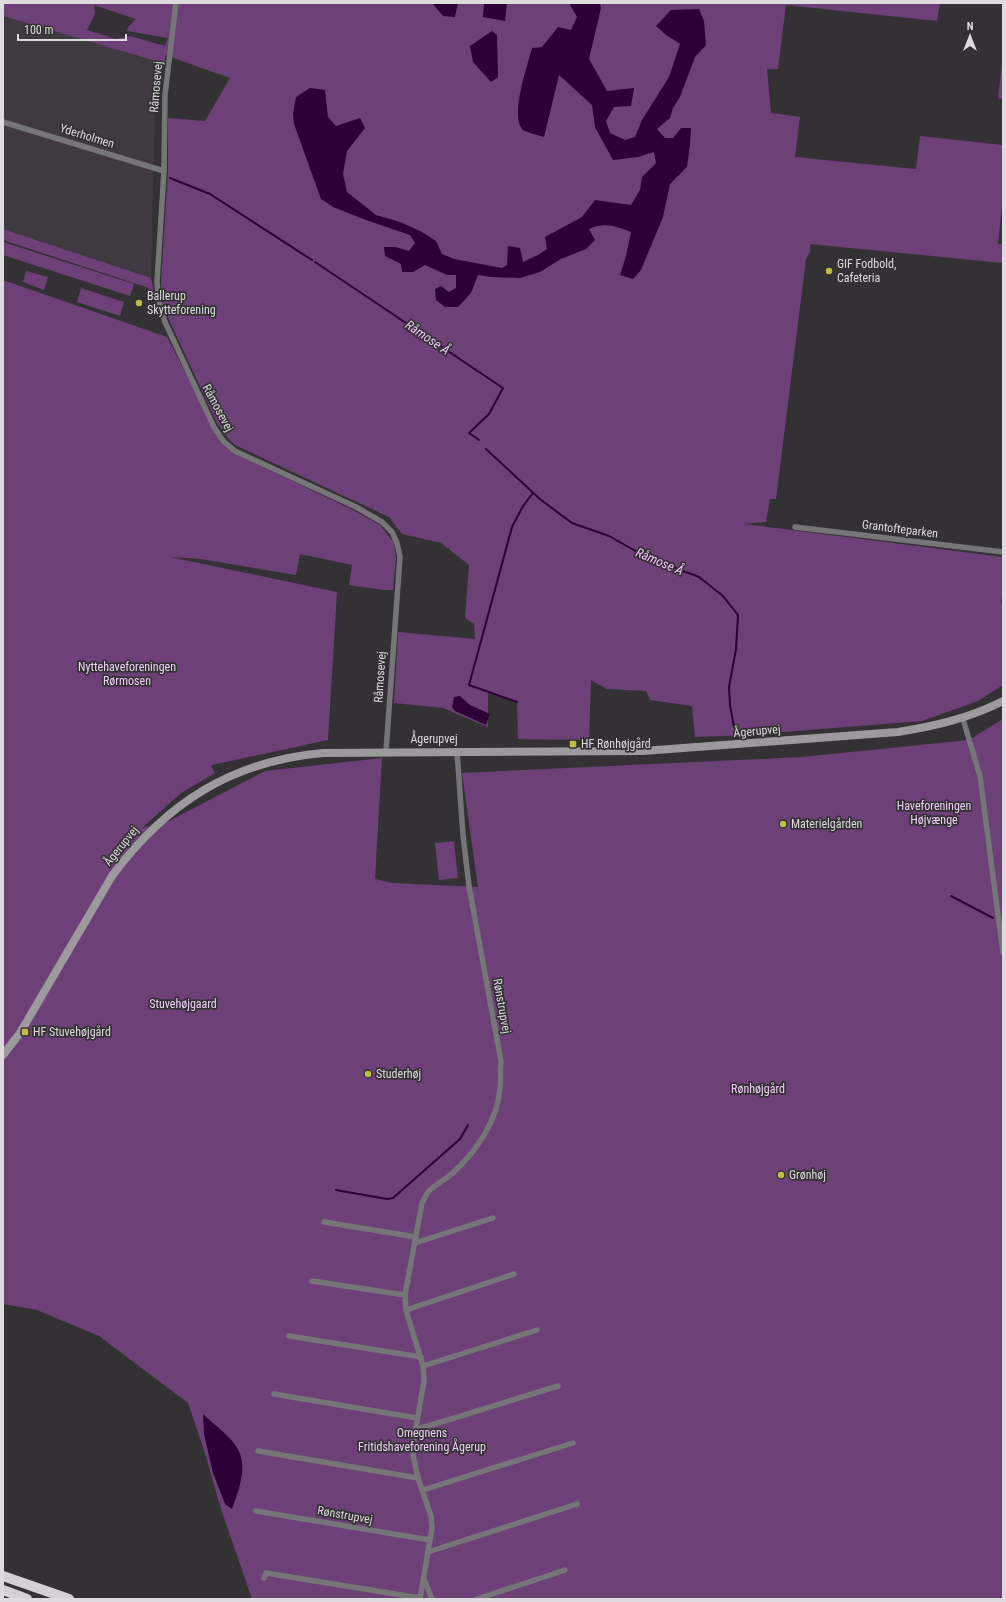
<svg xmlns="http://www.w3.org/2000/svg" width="1006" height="1602" font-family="'Roboto Condensed',sans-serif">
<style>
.built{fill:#403942}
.green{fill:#6d4078;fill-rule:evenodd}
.water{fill:#2d0137}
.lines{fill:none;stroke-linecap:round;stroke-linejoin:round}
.stream{stroke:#2d0137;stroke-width:2}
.street{stroke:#767577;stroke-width:5.5}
.secondary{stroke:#9c9a9d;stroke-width:8}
.highway{stroke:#d4d0d5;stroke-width:10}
.poi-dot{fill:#bebf42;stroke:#343135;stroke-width:1.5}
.labels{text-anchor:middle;stroke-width:3.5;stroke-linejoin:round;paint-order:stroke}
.street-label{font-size:12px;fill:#dddbde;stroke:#343135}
.poi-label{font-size:12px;fill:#dddbde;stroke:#343135;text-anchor:start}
.park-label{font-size:12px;fill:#f0d0f7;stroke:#343135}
.water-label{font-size:13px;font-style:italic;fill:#f1c2fc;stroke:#343135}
</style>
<rect width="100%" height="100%" fill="#343135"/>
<path class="built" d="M3,16L156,61L151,278L3,229Z"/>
<g class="green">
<path d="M3,3H940L937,21L786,5L778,69H767L771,113L800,117L795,157L916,169L920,136L1003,145V195L998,244H1002L1003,232V263L810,244V252L806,259L776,499H770L766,522L744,524L1003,557V590L1001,602L1003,606V685L978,701L922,721L748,735L695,737L692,706L650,700L646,691L607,689L591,680L589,740L518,739L517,702L488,691V727L443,708L394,703L398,632L475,639L474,624L465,618L469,565L441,543L402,534L389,517L235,445L228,438L217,423L170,322L162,302L161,282L168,172V118L205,121L230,78L165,55V63L156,61L3,16ZM94,5L136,19L128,27L127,31L168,38L165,46L130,36L116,39L87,30L95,14Z"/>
<path d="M1002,63L1003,64V99L998,98Z"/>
<path d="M3,229L151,278L155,297L153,299L147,300L149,288L3,240Z"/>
<path d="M3,242L134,284L130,296L3,255Z"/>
<path d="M26,271L48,277L44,290L23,282Z"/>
<path d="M3,280L167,337L223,445L232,452L353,510L380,525L394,543L396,558L393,590H384L349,585L352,565L300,554L296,575L201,559L170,557L337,592L328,740L212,765L211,766L215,773L181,793L142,828L169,821L265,771L382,758L375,879L392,883L478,887L462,773L802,757L969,740L1003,719V1599H252L221,1509L205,1453L188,1403L99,1336L37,1310L3,1304Z"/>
<path d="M81,288L124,302L120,316L77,302Z"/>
<path d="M454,841L458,878L439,880L435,843Z"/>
</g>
<g class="water">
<path d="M432,3H458L455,17L443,16Z"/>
<path d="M484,3H507L505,21L483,17Z"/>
<path d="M569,3H600L601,8L589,59L607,91L634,88L631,106L614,107L606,121L610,133L625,140L635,137L642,120L669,77L680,44L666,35L656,26L671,10L699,9L704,21L706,45L695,57L680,97L673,108L670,118L657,129L665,138H673L681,128H691L690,144L687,167L670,184L663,217L641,270L633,279L620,275L626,256L631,232C615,226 605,222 589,229L595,240L586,249L561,259L540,272L520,278L491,277L478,275L471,293L458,307H445L436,300L435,289L441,286L449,292L456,288V275H447L425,265L413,272H402L401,264L385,256L384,247H395L409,251L415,243L410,235L366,220L333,207L321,199L294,124L293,114L296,97L310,88L325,90L328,117L336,126L360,118L365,128L347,151L343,174L347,192L376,215L400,222L422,232L436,241L442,254L454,259L502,268L507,265L508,246L520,248L523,262L538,255L547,249L545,237L582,217L595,200L631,205L640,190L642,177L656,163L654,152L638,157L613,160L595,127L592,105L559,75L544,137C538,135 528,133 523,130C509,118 528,64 532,48L542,47L558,27L571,30L577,17Z"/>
<path d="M492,31L497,35L498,77L491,82L473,62L470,46Z"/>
<path d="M460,696L470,705L490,714L486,725L455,711L452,707L454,697Z"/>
<path d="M203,1414C213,1424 229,1435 236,1446C249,1465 239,1490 232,1509L225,1504L213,1473L204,1434Z"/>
</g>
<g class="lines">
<g class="stream">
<path d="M170,178L210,194L312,260"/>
<path d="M315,262L503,388L489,414L469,433L479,440"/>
<path d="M486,449L541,500L572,523L609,536L648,558L699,577L723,596L738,615L736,649L729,687L730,705L734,727"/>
<path d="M517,702L469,685L512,527L523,506L533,493"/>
<path d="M951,896L993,918"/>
<path d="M336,1190L387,1199L393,1198L460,1139L468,1125"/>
</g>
<g class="street">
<path d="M176,3L165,95L164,171L157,282L159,302L165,322L214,427L224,442L235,451L356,507L382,522L392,532L397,543L400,557L386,751"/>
<path d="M3,122L164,171"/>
<path d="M795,527L1003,552"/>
<path d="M963,719L980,776L1003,953"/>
<path d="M324,1222L416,1237"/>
<path d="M415,1243L493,1218"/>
<path d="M312,1281L405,1295"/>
<path d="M406,1310L514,1274"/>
<path d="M289,1336L421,1357"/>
<path d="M423,1366L537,1330"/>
<path d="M274,1394L417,1418"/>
<path d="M415,1430L558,1386"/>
<path d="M258,1451L418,1478"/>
<path d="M423,1490L573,1443"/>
<path d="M256,1511L430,1540"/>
<path d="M428,1552L577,1504"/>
<path d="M264,1578L266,1573L420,1598"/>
<path d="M424,1579L432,1599"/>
<path d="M420,1599L432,1528L431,1516L418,1478L412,1450L424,1381L423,1366L406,1310L405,1295L422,1203C424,1200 426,1195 428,1192C435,1184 447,1179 455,1171C477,1150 497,1121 500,1089C501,1080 500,1071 501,1061L469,886L463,835L457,751"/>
<path d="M477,1599L565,1570"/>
</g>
<path class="secondary" d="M3,1055L20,1033L112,876C166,803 232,761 323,753L643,751L898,732C935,726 970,718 1003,701"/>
<g class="highway">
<path d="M3,1576L69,1599"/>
<path d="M3,1590L27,1599"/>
</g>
</g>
<g class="poi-dot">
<circle cx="829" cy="271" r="4"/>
<circle cx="139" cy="303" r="4"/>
<rect x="569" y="740" width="8" height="8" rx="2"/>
<circle cx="783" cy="824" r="4"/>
<rect x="21" y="1028" width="8" height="8" rx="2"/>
<circle cx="368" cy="1074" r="4"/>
<circle cx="781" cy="1175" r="4"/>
</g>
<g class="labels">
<g class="street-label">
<text transform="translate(156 87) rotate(-85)" y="4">Råmosevej</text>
<text transform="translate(87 136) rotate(17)" y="4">Yderholmen</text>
<text transform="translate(218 408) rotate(62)" y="4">Råmosevej</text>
<text transform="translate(900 529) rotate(7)" y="4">Grantofteparken</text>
<text transform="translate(380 677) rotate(-86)" y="4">Råmosevej</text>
<text transform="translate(757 731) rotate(-5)" y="4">Ågerupvej</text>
<text x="434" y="743">Ågerupvej</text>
<text transform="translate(121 846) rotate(-51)" y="4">Ågerupvej</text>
<text transform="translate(502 1006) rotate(80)" y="4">Rønstrupvej</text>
<text transform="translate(345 1515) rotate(10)" y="4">Rønstrupvej</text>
</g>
<g class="poi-label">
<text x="837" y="268">GIF Fodbold,<tspan x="837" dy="14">Cafeteria</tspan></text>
<text x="147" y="300">Ballerup<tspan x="147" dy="14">Skytteforening</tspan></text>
<text x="581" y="748">HF Rønhøjgård</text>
<text x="791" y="828">Materielgården</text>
<text x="33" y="1036">HF Stuvehøjgård</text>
<text x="376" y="1078">Studerhøj</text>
<text x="789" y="1179">Grønhøj</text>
</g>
<g class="park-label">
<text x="127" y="671">Nyttehaveforeningen<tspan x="127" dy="14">Rørmosen</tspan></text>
<text x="934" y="810">Haveforeningen<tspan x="934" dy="14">Højvænge</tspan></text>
<text x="183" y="1008">Stuvehøjgaard</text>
<text x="758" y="1093">Rønhøjgård</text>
<text x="422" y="1437">Omegnens<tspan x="422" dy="14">Fritidshaveforening Ågerup</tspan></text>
</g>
<g class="water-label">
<text transform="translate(428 337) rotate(34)" y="5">Råmose Å</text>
<text transform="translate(660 561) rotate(23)" y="5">Råmose Å</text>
</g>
</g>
<rect width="1006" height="1602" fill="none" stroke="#dddbde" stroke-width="8"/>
<g transform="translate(970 36)" stroke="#343135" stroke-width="3" paint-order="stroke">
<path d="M0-3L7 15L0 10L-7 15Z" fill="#dddbde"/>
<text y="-6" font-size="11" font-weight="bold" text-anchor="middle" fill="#dddbde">N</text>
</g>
<path d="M18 34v6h108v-6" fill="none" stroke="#dddbde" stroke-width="2"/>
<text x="24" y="34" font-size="12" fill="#dddbde" stroke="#343135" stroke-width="3" paint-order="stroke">100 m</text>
</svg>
